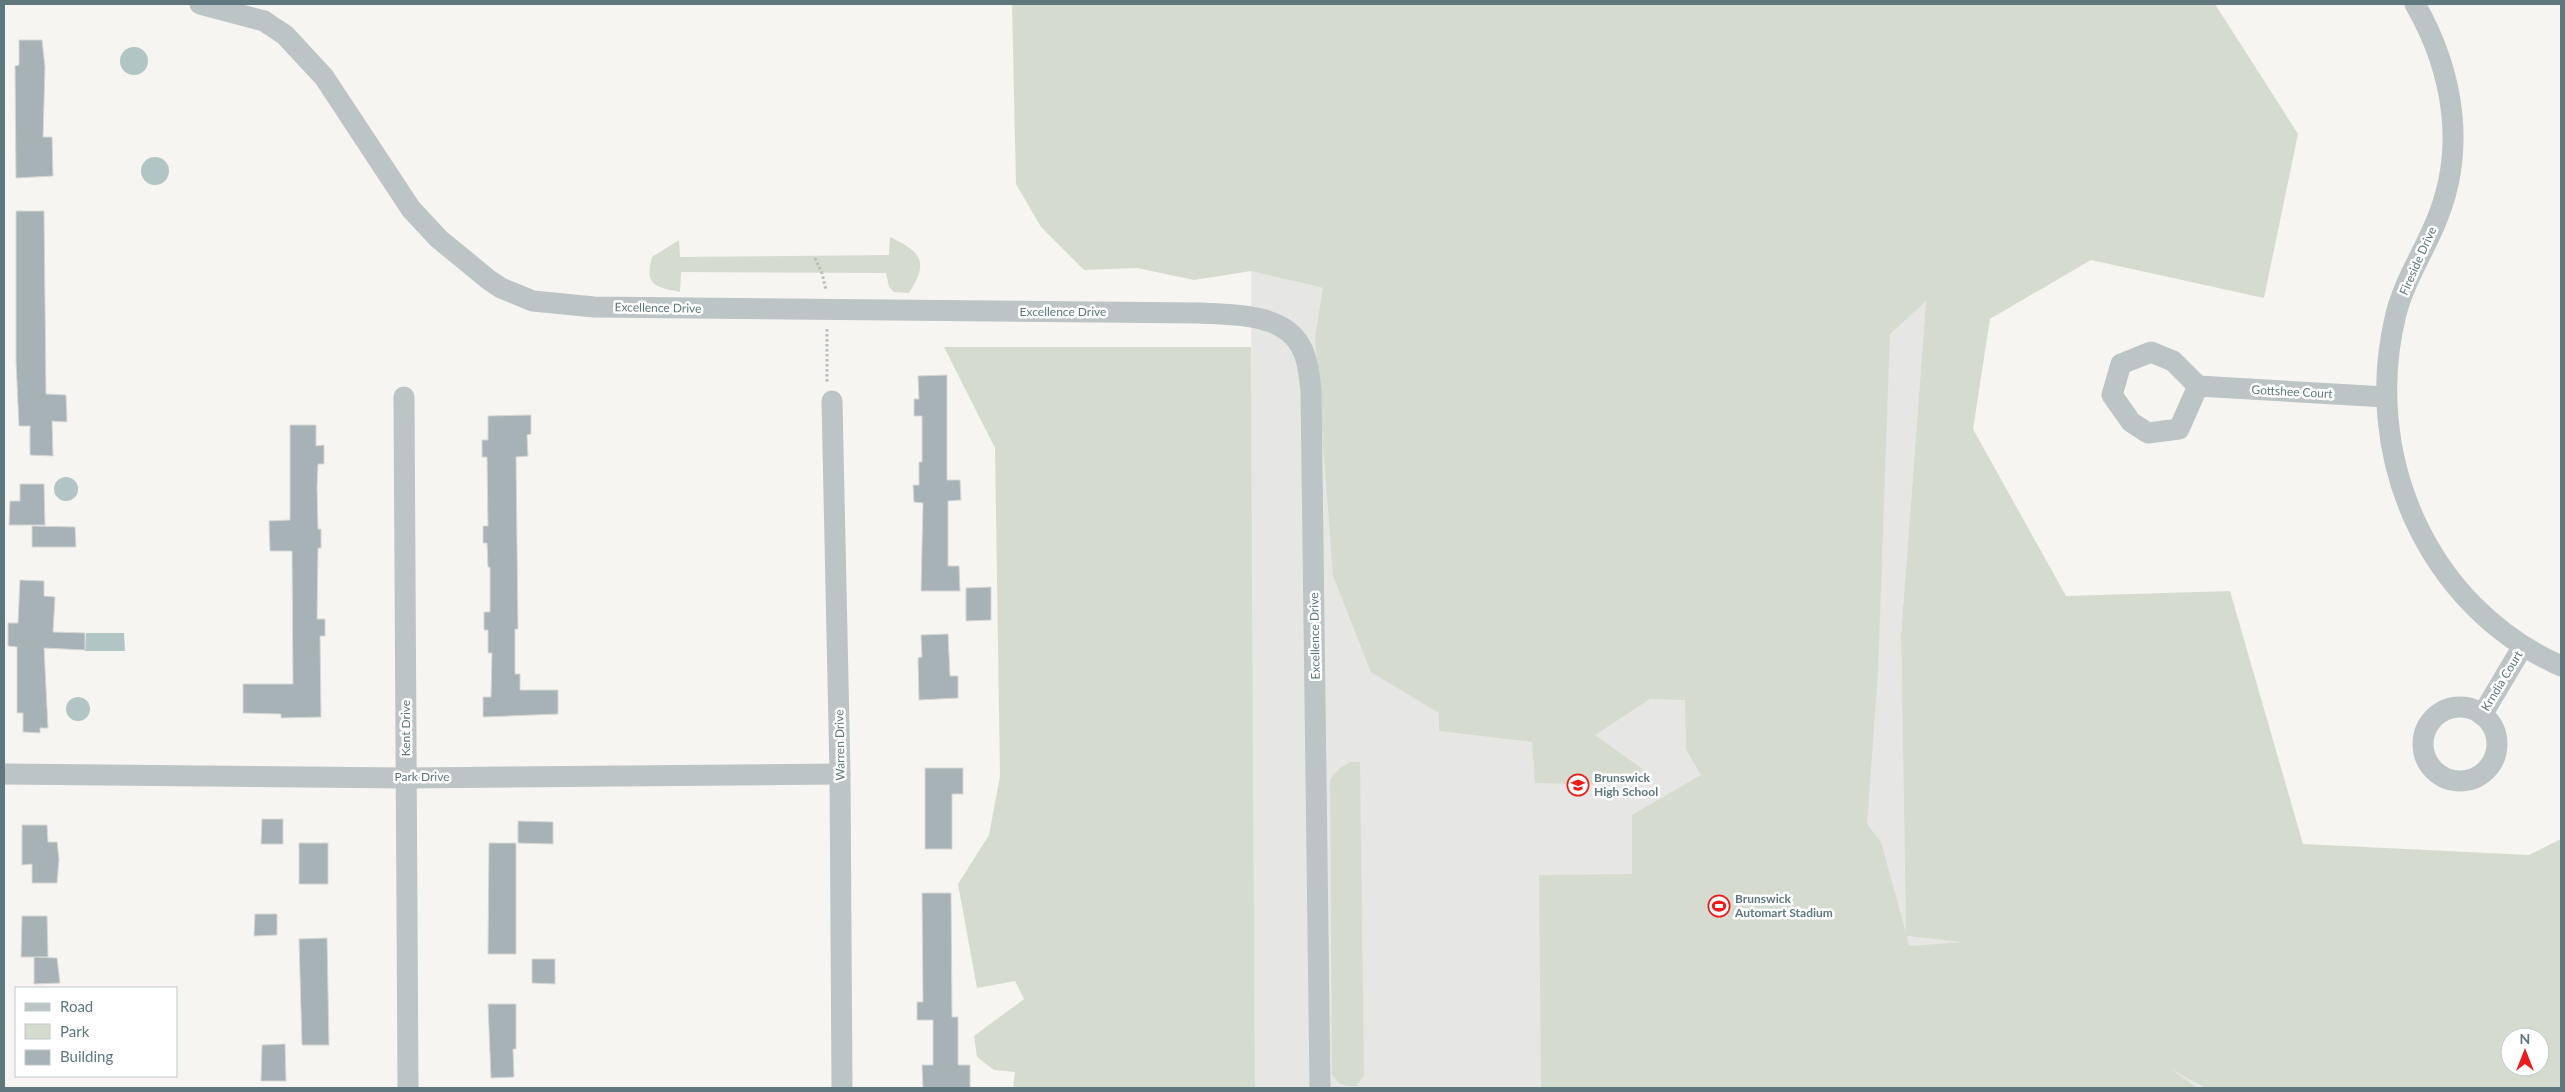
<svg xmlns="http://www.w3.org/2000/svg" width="2565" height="1092" font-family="Lato,sans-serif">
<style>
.built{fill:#e6e6e5}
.green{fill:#d6dbd0;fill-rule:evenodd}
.water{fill:#b2c5c5}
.building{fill:#a6b2b5;stroke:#d7d6d4}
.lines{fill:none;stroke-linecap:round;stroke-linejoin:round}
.path{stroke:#b7bcbd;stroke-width:3;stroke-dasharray:2.5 2.5;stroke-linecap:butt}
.minor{stroke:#bdc4c6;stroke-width:21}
.labels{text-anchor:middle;stroke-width:5;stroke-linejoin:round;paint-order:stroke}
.street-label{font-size:12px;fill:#5f787e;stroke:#fff}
.poi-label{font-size:12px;font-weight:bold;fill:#5f787e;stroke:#fff;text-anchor:start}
</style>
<rect width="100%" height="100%" fill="#f6f5f1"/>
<path class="built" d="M1251,271L1323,288L1926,301L1901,635L1906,936L1967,942L2204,1088H1255Z"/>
<g class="green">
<path d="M1012,4H2215L2298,134L2264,298L2091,260L1990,319L1973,429L2066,596L2230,591L2303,844L2529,855L2561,839V1088H2205L2171,1069L2197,1088H1541L1539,875L1632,874V815L1701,775L1686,749L1685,700L1650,699L1595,735L1651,775L1626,785L1535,783L1532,742L1439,731V713L1371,672L1333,576L1315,337L1323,288L1251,271L1194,280L1137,268L1084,270L1041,227L1016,184ZM1926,301L1901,635L1906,933L1881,842L1867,824L1878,672L1890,334ZM1907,936L1962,942H1963L1909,946ZM2510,1037H2540V1067H2510Z"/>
<path d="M890,237C922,252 929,262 909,293L894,292L889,287L886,273L681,272L680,292C656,287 644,286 652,257L679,240L680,257L889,255Z"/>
<path d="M944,347H1251L1255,1088H1013L1015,1072L994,1070L977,1057L974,1036L1024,999L1015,981L977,988L958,884L989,835L1000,776L995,448Z"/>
<path d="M1350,762H1360L1364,1076L1356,1086C1343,1086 1338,1085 1332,1074L1330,780L1339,769Z"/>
</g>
<g class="water">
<circle cx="134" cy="61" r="14"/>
<circle cx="155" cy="171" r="14"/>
<circle cx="66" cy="489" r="12"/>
<path d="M86,633H124L125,651H85Z"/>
<circle cx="78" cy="709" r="12"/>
</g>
<g class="building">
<path d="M19,40H42L45,67L43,137H52L53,176L16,178L15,66L19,65Z"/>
<path d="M16,211H44L46,394L66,395L67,422L52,421L53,456L30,455V426H19L16,361Z"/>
<path d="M947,375V480H960L961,500L948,501V566H959L960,591H921L923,503L914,502L913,485H919V462H922V416H914V399H919L918,376Z"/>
<path d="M531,415V434L527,435L528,456L516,457L518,629H515V674H520V690H558V714L483,717V697H491L492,653H488V630H484V612H490V567H488L487,543H483V526H488L487,457H482V440H488V416Z"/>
<path d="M290,425H316V446L324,445V464H318L317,487L318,529H321V548H318L317,619H325V636H320L321,717L281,718V714L243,713V684H293L292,551H270L269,521L290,520Z"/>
<path d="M20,484H44L45,525H9L10,501H20Z"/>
<path d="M32,526L75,527L76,547H32Z"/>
<path d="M20,580L44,581V596L55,597L53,632L85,633V650L44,648L48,728H40V733L23,732V713H17V647L8,646V623H18Z"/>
<path d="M991,587V620L966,621V588Z"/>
<path d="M948,634L950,676H958V698L919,700L918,658L922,657L921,635Z"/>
<path d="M925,768H963V794H952V849H925Z"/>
<path d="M262,819H283V844H261Z"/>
<path d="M518,821L553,822V844L518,843Z"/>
<path d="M22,825H47L48,842H57L59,859L57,883H32V864L22,865Z"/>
<rect x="299" y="843" width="29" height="41"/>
<path d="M489,843H516V954H488Z"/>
<path d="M922,893H951L952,1017H958V1065H970V1088H923L922,1065H933V1020H917V1002H923Z"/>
<path d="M255,914H277V935L254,936Z"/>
<path d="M22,916H47L48,957H21Z"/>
<path d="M327,938L329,1045H302L299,939Z"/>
<path d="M34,957L57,958L60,983L34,984Z"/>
<path d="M532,959H555V984L532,983Z"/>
<path d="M488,1004H516V1049H513L514,1077L491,1078Z"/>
<path d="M285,1044L286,1081H261L262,1045Z"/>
</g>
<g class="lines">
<g class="path">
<path d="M815,258L822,273L826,290"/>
<path d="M827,329V382"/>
</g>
<g class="minor">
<path d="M200,4L264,21L285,35L324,77L411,209L439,239L489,280L501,288L533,301L594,307L1200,313C1232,315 1282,313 1300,345C1308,358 1309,375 1311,390L1320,1088"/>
<path d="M2415,4C2454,72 2467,151 2435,224C2422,255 2404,282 2396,314C2361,455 2427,607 2561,666"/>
<path d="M2198,386L2179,429L2148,433L2131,422L2112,395L2121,364L2151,352L2173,361L2198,386L2386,397"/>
<path d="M404,397L408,1088"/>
<path d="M832,401L840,774L842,1088"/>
<circle cx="2460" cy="744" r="37"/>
<path d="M2482,715L2523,646"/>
<path d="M4,774L406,778L840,774"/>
</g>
</g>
<defs>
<g id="school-ring" transform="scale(1.125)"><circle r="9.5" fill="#fff" stroke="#eb1d1c" stroke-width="1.5"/><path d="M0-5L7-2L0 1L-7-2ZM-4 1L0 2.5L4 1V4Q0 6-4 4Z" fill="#eb1d1c"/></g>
<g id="stadium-ring" transform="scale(1.125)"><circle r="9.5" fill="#fff" stroke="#eb1d1c" stroke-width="1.5"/><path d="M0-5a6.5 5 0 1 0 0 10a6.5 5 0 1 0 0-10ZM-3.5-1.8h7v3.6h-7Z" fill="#eb1d1c"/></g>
</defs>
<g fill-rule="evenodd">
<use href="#school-ring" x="1578" y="785"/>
<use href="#stadium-ring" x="1719" y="906"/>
</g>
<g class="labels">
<g class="street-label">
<text transform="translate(2418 261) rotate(-66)" y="4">Fireside Drive</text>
<text transform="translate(658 308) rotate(1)" y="4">Excellence Drive</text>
<text x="1063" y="316">Excellence Drive</text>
<text transform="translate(2292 392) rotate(3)" y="4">Gottshee Court</text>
<text transform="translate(1315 636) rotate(-91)" y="4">Excellence Drive</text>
<text transform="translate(2502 681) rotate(-59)" y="4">Krndia Court</text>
<text transform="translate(406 728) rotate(-90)" y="4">Kent Drive</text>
<text transform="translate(840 745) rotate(-91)" y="4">Warren Drive</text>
<text x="422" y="781">Park Drive</text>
</g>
<g class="poi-label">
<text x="1594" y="782">Brunswick<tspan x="1594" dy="14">High School</tspan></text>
<text x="1735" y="903">Brunswick<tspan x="1735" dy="14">Automart Stadium</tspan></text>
</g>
</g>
<rect width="2565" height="1092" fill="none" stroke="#5f787e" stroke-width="10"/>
<rect x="15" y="987" width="162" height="90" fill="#ffffff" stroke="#bfc9cb"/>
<rect x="25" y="1003" width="25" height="8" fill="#bdc4c6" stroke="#bfc9cb"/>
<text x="60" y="1012" font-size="15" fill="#5f787e">Road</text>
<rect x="25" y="1024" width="25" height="15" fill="#d6dbd0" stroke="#bfc9cb"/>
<text x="60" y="1037" font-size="15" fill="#5f787e">Park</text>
<rect x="25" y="1050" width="25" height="15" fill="#a6b2b5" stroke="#bfc9cb"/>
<text x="60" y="1062" font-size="15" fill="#5f787e">Building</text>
<g transform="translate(2525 1052)"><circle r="24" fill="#ffffff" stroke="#bfc9cb"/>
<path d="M0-4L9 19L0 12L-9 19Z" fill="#eb1d1c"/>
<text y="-8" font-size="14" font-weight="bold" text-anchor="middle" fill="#5f787e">N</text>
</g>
</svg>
